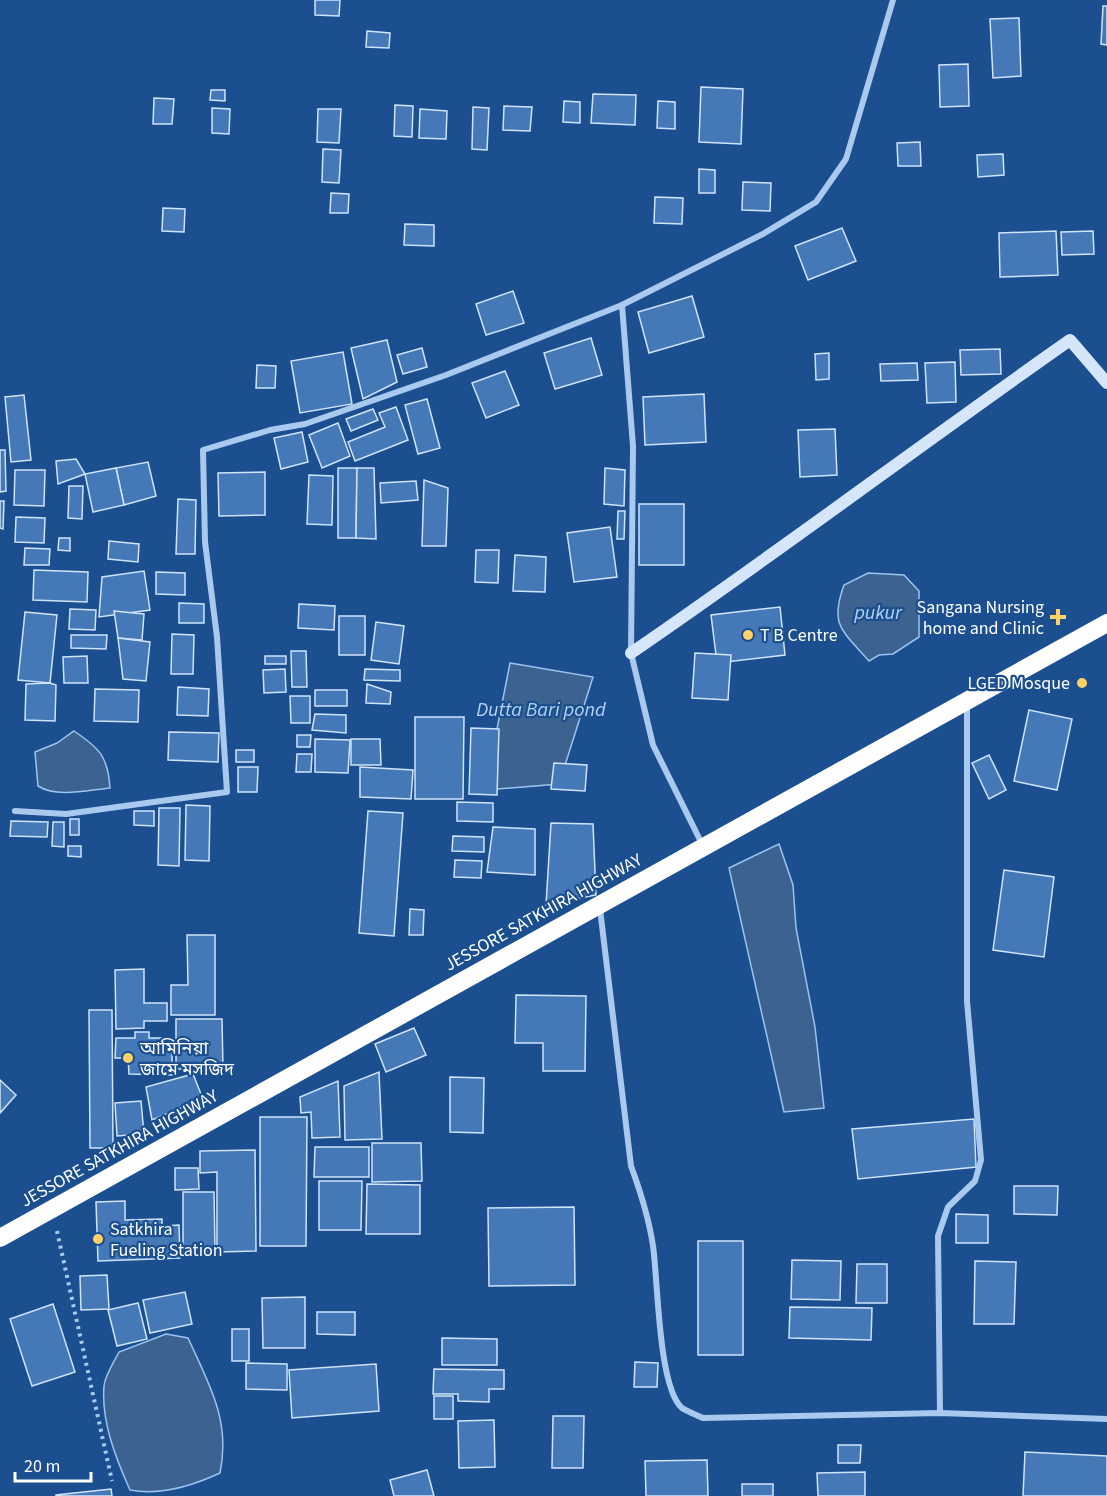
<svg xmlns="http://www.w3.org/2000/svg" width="1107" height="1496" font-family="'Source Sans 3','Noto Sans Bengali',sans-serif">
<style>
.water{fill:#3c6290;stroke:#9cc4f0;stroke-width:1.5}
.building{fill:#4478b7;stroke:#cfe3fa;stroke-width:1.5}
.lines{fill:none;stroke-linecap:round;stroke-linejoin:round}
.path{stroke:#a9c9ee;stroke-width:4;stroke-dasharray:3 4.5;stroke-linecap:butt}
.street{stroke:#a9c9ee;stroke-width:6}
.secondary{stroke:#d6e6fa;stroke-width:12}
.highway{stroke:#fff;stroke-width:18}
.poi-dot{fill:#ffd166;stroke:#1b4f8f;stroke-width:2}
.labels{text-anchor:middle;stroke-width:4.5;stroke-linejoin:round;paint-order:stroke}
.poi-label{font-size:18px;fill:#fff;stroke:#1b4f8f;text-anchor:start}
.street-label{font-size:18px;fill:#fff;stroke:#1b4f8f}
.water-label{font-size:20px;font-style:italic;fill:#b5d3f5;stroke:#1b4f8f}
</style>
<rect width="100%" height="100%" fill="#1b4f8f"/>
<g class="water">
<path d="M868,573L904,575L919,591V637L893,654L879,655L869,661C843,631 829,626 844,585Z"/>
<path d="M510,663L593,677L559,784L485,790Z"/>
<path d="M74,731C99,748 108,756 110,788C88,790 57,798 38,786L35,752L57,743Z"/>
<path d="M779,844L793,885L796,928L815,1027L824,1108L784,1112L729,868Z"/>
<path d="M166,1334L188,1338C209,1384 231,1421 220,1473C192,1486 161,1496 130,1490C116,1459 101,1421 104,1386C105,1375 114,1362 119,1352Z"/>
</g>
<g class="building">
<path d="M315,0H340L339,16L315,15Z"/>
<path d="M1103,6H1107V45L1101,44Z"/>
<path d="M1019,18L1021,76L993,78L990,19Z"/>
<path d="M367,31L390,33L389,48L366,47Z"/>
<path d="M968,64L969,106L940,107L939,65Z"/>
<path d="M701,87L743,89L741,144L699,142Z"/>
<path d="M211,90H225V101L210,100Z"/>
<path d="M593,94L636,95L635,125L591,123Z"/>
<path d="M154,98L174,99L172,124H153Z"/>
<path d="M564,101L580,102V123L563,122Z"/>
<path d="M658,101L675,102V129L657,128Z"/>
<path d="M395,105L413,106L412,137L394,136Z"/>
<path d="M504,106L532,107L530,131L503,130Z"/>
<path d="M473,107L489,108L487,150L472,149Z"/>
<path d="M212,108L230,109L229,134L212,133Z"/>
<path d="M318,109H341L339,143L317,142Z"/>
<path d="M420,109L447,111L446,139L419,138Z"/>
<path d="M920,142L921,166H898L897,143Z"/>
<path d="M323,149L341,150L339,183L322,182Z"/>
<path d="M1003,154L1004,175L978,177L977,155Z"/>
<path d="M699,169L715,170V193H699Z"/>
<path d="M743,182L771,183L770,211L742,210Z"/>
<path d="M331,193L349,194L348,213H330Z"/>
<path d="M655,197L683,198L682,224L654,223Z"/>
<path d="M163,208L185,209L184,232L162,231Z"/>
<path d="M405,224L434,225V246L404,245Z"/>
<path d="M842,228L856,261L808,280L795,246Z"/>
<path d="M1056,231L1058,275L1000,277L999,233Z"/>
<path d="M1093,231L1094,254L1062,255L1061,232Z"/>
<path d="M513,291L524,323L486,335L476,304Z"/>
<path d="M692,296L704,337L649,353L638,312Z"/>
<path d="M591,338L602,375L555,389L544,353Z"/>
<path d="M387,340L397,382L363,399L351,348Z"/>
<path d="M422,348L427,367L403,374L397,355Z"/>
<path d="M1000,349L1001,374L961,375L960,350Z"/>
<path d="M343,352L352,404L300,413L291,361Z"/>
<path d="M829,353V379L816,380L815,354Z"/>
<path d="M955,362L956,402L927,403L925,363Z"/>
<path d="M917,363L918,380L881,381L880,364Z"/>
<path d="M257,365L276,366L275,388H256Z"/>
<path d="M505,371L519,405L486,418L472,383Z"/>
<path d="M704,394L706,442L645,445L643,397Z"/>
<path d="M24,395L31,460L11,462L5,397Z"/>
<path d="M427,399L440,448L418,454L405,405Z"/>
<path d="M396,407L408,440L355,461L348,442L385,427L379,413Z"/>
<path d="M373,409L378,420L351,431L346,419Z"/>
<path d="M338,423L350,456L322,468L309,435Z"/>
<path d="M835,429L837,475L800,477L798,430Z"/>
<path d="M302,432L308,462L281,469L274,438Z"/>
<path d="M0,450H5L6,491L0,492Z"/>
<path d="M76,459L85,474L58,484L56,461Z"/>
<path d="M148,462L156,496L124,505L116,468Z"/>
<path d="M116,468L124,505L93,512L85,474Z"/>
<path d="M338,468H357L356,538H338Z"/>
<path d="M357,468H374L376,539L356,538Z"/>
<path d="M605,468L625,470L624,506L604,504Z"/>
<path d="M15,470H45L44,506L14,505Z"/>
<path d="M265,472V515L219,516L218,473Z"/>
<path d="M309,475L333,476L332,525L307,524Z"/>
<path d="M424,480L448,488L446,546H422Z"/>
<path d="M416,481L418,500L381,503L380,483Z"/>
<path d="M69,486H83L82,519L68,518Z"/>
<path d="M178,499L196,500L195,554H176Z"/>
<path d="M0,501H4L3,529L0,528Z"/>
<rect x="639" y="504" width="45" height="61"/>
<path d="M618,511H625L624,539H617Z"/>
<path d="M16,517L45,518L44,543L15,542Z"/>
<path d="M610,527L617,577L574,582L567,533Z"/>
<path d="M59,538H70V551L58,550Z"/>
<path d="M109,541L139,544L138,562L108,559Z"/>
<path d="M25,548L50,549L49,565H24Z"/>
<path d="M476,550H499L498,583L475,582Z"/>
<path d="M515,555L546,557L545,592L513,591Z"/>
<path d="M34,570L88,572L87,602L33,600Z"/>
<path d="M144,571L150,610L99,617L102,577Z"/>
<path d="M156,572L185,573V595L156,594Z"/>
<path d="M179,603L204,604V623H179Z"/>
<path d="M299,604L335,606L334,630L298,628Z"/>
<path d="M780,607L785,655L717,663L711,615Z"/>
<path d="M70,609L96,610L95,630L69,629Z"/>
<path d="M114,611L144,614L142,640L118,638Z"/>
<path d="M25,612L57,615L50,683L18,680Z"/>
<rect x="339" y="616" width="26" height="39"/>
<path d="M376,622L404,626L399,664L371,660Z"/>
<path d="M172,634L194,635L193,674H171Z"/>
<path d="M71,635H107L106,649L71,648Z"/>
<path d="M118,638L150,642L146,681L123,679Z"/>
<path d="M291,651H306L307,687H292Z"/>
<path d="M695,653L731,655L728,700L692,698Z"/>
<path d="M87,656L88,683H64L63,657Z"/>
<rect x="265" y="656" width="21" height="8"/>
<path d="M285,669L286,692L264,693L263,670Z"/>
<path d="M365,669L400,670V681L364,680Z"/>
<path d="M50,683L56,685L55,721L25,720L26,684Z"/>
<path d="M367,684L391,692L390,704L366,703Z"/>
<path d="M178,687L209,689L208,716L177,715Z"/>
<path d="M95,689L139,690L138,722L94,721Z"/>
<rect x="315" y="690" width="32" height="16"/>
<path d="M290,696H310V723H291Z"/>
<path d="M1029,710L1072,719L1057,790L1014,781Z"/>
<path d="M315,714L346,715V733L312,730Z"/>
<path d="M415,717H464L463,799H415Z"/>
<path d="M471,728L499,729L497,795L469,794Z"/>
<path d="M169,732L219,733L218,762L168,760Z"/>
<path d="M297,735H311L310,747H297Z"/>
<path d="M315,739L350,740L348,773L315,772Z"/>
<path d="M351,739H380L381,765H351Z"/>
<rect x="236" y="750" width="18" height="12"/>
<path d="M297,754H312L311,772H296Z"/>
<path d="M989,755L1006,790L989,799L972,763Z"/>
<path d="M554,763L587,765L585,791L551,789Z"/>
<path d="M238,767H258L257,792H238Z"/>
<path d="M360,767L413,770L411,799L360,797Z"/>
<path d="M457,802L493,803V822L457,821Z"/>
<path d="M186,805L210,806L209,861L185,860Z"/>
<path d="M159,808H180L179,866L158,865Z"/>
<path d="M134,811H154V826L134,825Z"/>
<path d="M368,811L403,813L394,936L359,933Z"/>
<rect x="70" y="819" width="9" height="16"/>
<path d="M11,821L48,822L47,837L10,836Z"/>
<path d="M53,822H64V847L52,846Z"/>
<path d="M551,823L593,824L596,895L546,905Z"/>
<path d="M493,827L535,829V875L487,872Z"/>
<path d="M453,836L484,837V852L452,851Z"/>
<path d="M68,846H81V857L68,856Z"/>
<path d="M455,860L482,861L481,878L454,877Z"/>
<path d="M1004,870L1054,877L1044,957L993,950Z"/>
<path d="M410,909L424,910L423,935H409Z"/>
<path d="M187,935H215V1015H171V985H188Z"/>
<path d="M144,969V1003H167V1021H144V1028L116,1029L115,970Z"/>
<path d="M516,995L586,996L585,1071H543V1043H515Z"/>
<path d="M89,1010H112L113,1148H90Z"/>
<path d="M176,1019H222L223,1069H176Z"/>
<path d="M414,1028L426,1055L386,1072L375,1044Z"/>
<path d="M135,1032H149V1038H172V1075L129,1074L128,1058H115L116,1038H135Z"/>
<path d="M379,1072L382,1139L345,1140L344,1086Z"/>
<path d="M193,1074L203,1099L152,1120L146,1087Z"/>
<path d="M450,1077L484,1078L483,1133L450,1132Z"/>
<path d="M0,1080L16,1095L0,1113Z"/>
<path d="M338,1081L340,1137L312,1138L311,1112L301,1113L300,1097Z"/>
<path d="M141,1101L144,1134L117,1136L115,1103Z"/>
<path d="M260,1117H307L306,1246H260Z"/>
<path d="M974,1119L976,1167L858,1179L852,1129Z"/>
<path d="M372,1143H421L422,1181L372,1182Z"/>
<path d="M315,1147H369V1177H314Z"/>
<path d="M255,1150L256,1251L217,1252V1172L200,1173V1151Z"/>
<path d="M175,1168H198L199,1189L175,1190Z"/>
<path d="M319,1181H362L361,1230H319Z"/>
<path d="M367,1184L420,1185V1234H366Z"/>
<path d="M1014,1186H1058L1057,1215L1014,1214Z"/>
<path d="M183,1192H214L215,1251L183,1252Z"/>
<path d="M125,1201V1220L162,1219V1226L179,1225L180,1258L98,1261L96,1202Z"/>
<path d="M574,1207L575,1285L489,1286L488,1208Z"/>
<path d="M956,1214L988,1215V1243H956Z"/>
<rect x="698" y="1241" width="45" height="114"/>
<path d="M792,1260L841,1261L840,1300L791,1299Z"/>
<path d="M975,1261L1016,1262L1014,1324H974Z"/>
<path d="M857,1264H887V1303H856Z"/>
<path d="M107,1275L109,1309L81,1310L80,1276Z"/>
<path d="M185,1292L192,1324L150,1333L143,1300Z"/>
<path d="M305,1297V1348H263L262,1298Z"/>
<path d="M138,1303L147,1339L117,1346L108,1310Z"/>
<path d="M53,1304L75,1372L32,1386L10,1319Z"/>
<path d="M790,1307L872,1308L871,1340L789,1338Z"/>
<path d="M317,1312H355V1335L317,1334Z"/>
<rect x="232" y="1329" width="17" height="32"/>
<path d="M442,1338L497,1339V1365H442Z"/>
<path d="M635,1362L658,1363L657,1387H634Z"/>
<path d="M246,1363L287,1364V1390L246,1389Z"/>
<path d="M376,1364L379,1411L292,1418L289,1370Z"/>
<path d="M434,1369L504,1370V1389H489V1402L458,1401V1394H433Z"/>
<rect x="434" y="1396" width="19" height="23"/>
<path d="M553,1416H584L583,1468H552Z"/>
<path d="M494,1420L495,1467L459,1468L458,1421Z"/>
<path d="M838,1445H861L860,1463H838Z"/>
<path d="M1025,1452L1107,1456V1496H1023Z"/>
<path d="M707,1460L708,1496H646L645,1461Z"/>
<path d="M427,1470L434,1496H394L390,1480Z"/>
<path d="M865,1472V1496H818L817,1473Z"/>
<rect x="742" y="1484" width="31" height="12"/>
<path d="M111,1489L112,1496H56V1495Z"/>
</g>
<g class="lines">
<path class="path" d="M57,1231L112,1481"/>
<g class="street">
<path d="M622,305L763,234L816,202L846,159L893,0"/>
<path d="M15,811L66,814L227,792L217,637L205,542L203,450L270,430L305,424L446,375L622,305L633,446L631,653L653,745L702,844"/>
<path d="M600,909L631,1166C641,1193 649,1219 653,1246C658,1279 658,1387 682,1408C688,1412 697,1415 703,1418L940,1413L1107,1419"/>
<path d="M940,1413L938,1236L948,1207L975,1181L981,1160L967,1001V704"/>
</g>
<path class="secondary" d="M631,653C780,551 923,443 1070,340L1107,383"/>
<path class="highway" d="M0,1238L1107,623"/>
</g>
<g class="poi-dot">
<path d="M1055 608h6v6h6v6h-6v6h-6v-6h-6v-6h6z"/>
<circle cx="748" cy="635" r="6"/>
<circle cx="1082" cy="683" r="6"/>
<circle cx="128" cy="1058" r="6"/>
<circle cx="98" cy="1239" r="6"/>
</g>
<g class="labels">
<g class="poi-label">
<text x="1044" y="613" text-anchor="end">Sangana Nursing<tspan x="1044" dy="21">home and Clinic</tspan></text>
<text x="760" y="641">T B Centre</text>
<text x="1070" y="689" text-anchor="end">LGED Mosque</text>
<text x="140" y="1054">আমিনিয়া<tspan x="140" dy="21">জামে মসজিদ</tspan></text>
<text x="110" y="1235">Satkhira<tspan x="110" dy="21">Fueling Station</tspan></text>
</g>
<g class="street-label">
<text transform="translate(543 912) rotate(-29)" y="6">JESSORE SATKHIRA HIGHWAY</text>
<text transform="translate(119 1148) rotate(-29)" y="6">JESSORE SATKHIRA HIGHWAY</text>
</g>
<g class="water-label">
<text x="878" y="619">pukur</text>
<text x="541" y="716">Dutta Bari pond</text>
</g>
</g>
<path d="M15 1472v9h76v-9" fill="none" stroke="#ffffff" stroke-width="3"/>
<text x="24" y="1472" font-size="18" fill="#ffffff" stroke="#1b4f8f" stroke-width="4.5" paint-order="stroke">20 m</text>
</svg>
